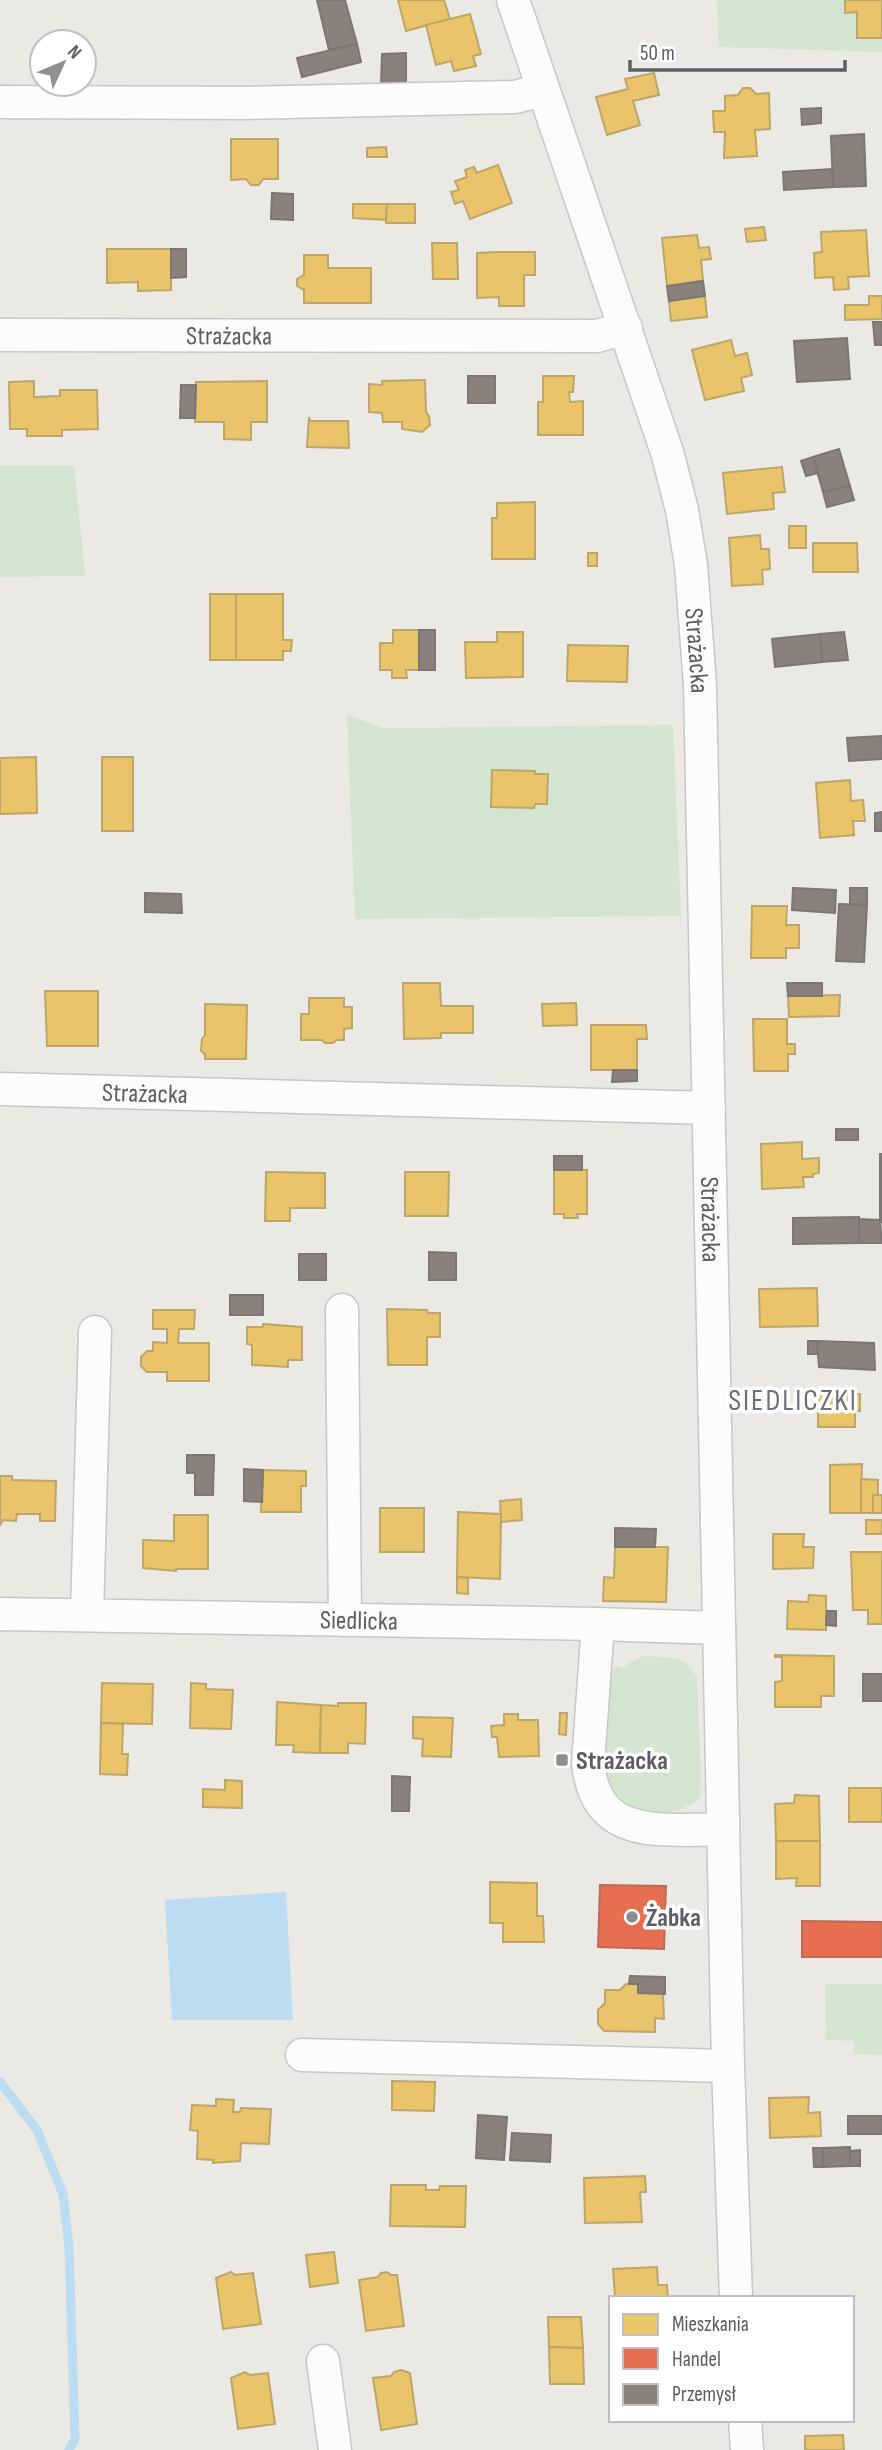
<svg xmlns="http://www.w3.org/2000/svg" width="882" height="2450" font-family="'Sofia Sans Condensed',sans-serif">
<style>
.green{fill:#d3e5d1}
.water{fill:#bbdcf1}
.homes{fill:#e9c46a;stroke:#bea568;stroke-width:2}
.shops{fill:#e76f51;stroke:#bd6a56;stroke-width:2}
.industry{fill:#8a817c;stroke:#7c7674;stroke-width:2}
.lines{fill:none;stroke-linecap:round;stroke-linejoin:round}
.stream{stroke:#bbdcf1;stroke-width:9}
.minor-casing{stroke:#c7c7c7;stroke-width:35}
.minor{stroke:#fcfcfb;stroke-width:32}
.poi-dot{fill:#8d8f90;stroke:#fff;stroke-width:2.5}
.labels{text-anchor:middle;stroke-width:7;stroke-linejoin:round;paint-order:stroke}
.street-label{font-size:26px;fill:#5b5e62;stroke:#fff}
.poi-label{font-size:26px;font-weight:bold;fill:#5b5e62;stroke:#fff;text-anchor:start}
.quarter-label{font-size:30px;letter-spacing:2px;fill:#6c7074;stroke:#fff}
</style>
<rect width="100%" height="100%" fill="#eae9e4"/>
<g class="green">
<path d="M717,0H882V52L719,47Z"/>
<path d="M0,466H74L85,576L0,577Z"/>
<path d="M347,714L382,728L673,725L681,916L355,919Z"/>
<path d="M644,1656L676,1658L687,1663L697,1677L701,1775L700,1797C687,1809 672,1814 655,1812C603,1805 604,1769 606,1726C606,1710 606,1694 609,1678L615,1665L624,1668L632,1661Z"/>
<path d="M825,1984H882V2055L854,2054V2041L826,2040Z"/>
</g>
<path class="water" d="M286,1892L293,2020H172L165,1900Z"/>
<g class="homes">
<path d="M398,0H444L450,19L406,31Z"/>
<path d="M845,0H882V38H857V12L845,13Z"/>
<path d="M470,14L481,54L473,56L476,66L454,71L451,61L436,65L426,25Z"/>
<path d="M654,73L659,95L633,101L640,125L607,135L596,97L628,89L625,79Z"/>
<path d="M743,88H750L756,94L769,93L770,129L755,130L757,156L724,158L725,132H714L713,111H725V96L738,95Z"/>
<path d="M231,139H278V179H263L259,185H251L246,179L231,180Z"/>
<path d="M386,147L387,157H367V148Z"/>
<path d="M498,165L512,203L470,219L463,201L455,204L451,192L459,190L455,181L467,177L465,170L474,167L477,173Z"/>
<path d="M353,204H387L386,220L353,218Z"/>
<path d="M387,204H415V223H386Z"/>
<path d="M764,227L766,240L747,242L745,229Z"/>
<path d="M866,230L869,276L848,277L849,289L834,290L833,277L815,278L814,253L822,252L821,232Z"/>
<path d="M697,235L699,248L709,247L711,259L701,260L703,281L667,286L662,238Z"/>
<path d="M432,243H457L458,279H433Z"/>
<path d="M107,249H171V290L138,291V282L107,283Z"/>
<path d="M498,252H535V275H524V306H499V297L477,298V253Z"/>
<path d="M304,255H328V268H371V303H304V290L297,286V279L304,275Z"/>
<path d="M705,296L707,317L671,321L669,301Z"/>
<path d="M869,296H882V319L845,320V305H869Z"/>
<path d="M731,340L735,356L747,353L752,375L741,378L744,391L705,400L692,350Z"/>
<path d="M543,376H574L573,392H569L570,402L583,401V435H538V402H543Z"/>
<path d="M425,380L426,412L429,416L430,425L422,432L402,429V422H383L382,413L369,412V384L382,385V381Z"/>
<path d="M34,381V397L60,396V390H97L98,429L62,430V436H27V429H10L9,382Z"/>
<path d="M267,381V422H251V440L224,439V422H195L196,382Z"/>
<path d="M309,417L310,421H348L349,448L307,447Z"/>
<path d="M782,467L785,492L773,493L774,509L727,514L723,473Z"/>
<path d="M535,502V559H492V518H497V503Z"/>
<rect x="789" y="526" width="17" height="22"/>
<path d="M760,535L761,549H769L770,569L762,570L763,584L732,586L729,538Z"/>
<path d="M813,543H857L858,572H813Z"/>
<rect x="588" y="553" width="9" height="13"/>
<rect x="210" y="594" width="26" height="66"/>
<path d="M236,594H283V640H292L291,651H283V660H236Z"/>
<path d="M393,630H419V670H406L407,678H392V670H380V643H393Z"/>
<path d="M497,632H523V677L466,678L465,642H497Z"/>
<path d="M568,645L628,646L627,682L567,681Z"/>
<path d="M36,757L37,813L0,814V758Z"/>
<rect x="102" y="757" width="31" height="74"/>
<path d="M492,770L535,771V774H548L547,804H535L534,808L491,807Z"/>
<path d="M850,780L851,801L863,800L865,821H853L854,835L820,838L816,783Z"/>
<path d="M752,906H787L786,925H799V948H786V958H751Z"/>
<path d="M403,983H440L441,1006H473V1033H441V1038L404,1039Z"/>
<path d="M45,991H98V1046H47Z"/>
<path d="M840,995L839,1016L789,1017L788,996Z"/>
<path d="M309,998H344V1007H352V1028L344,1029V1040H337L333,1043H325L322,1040H301V1014H309Z"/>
<path d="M576,1003L577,1025L543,1026L542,1004Z"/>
<path d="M205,1004L247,1005L246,1059H205V1054L201,1051L202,1039L205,1035Z"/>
<path d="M753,1019H787V1044H795V1054H788V1071H754Z"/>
<path d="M591,1025H646L647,1039H637V1070H591Z"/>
<path d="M802,1142V1159L819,1158V1173L813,1174V1177H803L804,1187L762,1189L761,1144Z"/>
<path d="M554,1170H587V1214H577L578,1218H564V1214H554Z"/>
<path d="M266,1172L325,1173V1208H290V1221H265Z"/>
<path d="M405,1172H449L448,1216H405Z"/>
<path d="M817,1288L818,1326L760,1327L759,1289Z"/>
<path d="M387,1309L427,1310L428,1313H440V1337H427V1365H388Z"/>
<path d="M153,1310H195L194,1329H179L178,1343H209V1381H167V1372H147L141,1366V1357L147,1351H153V1342L167,1343V1329H153Z"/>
<path d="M263,1324L302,1327V1360H288V1367L252,1365V1345L247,1344V1327H263Z"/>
<path d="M860,1394V1411H855V1427H818V1395Z"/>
<path d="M862,1464L861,1513H830V1465Z"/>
<path d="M263,1470L306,1471V1486H301V1512H261Z"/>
<path d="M0,1476H12V1480L56,1481L55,1521H40V1514H17L16,1521L3,1520L0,1525Z"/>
<path d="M861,1479L878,1480V1496L873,1495V1513H861Z"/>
<rect x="873" y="1495" width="9" height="18"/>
<path d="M521,1499L522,1520L501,1522L500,1501Z"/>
<rect x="380" y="1508" width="44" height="44"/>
<path d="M458,1512L501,1514L500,1579L457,1577Z"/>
<path d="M174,1515H208V1569H176V1571L143,1568V1540L174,1541Z"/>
<rect x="866" y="1520" width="16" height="14"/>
<path d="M773,1534H804L803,1547H814L813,1568L773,1569Z"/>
<path d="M615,1547H668L666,1602L603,1601L604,1577L614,1578Z"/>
<path d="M851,1552H882V1624H868V1610H853Z"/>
<path d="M457,1577L468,1578V1594L457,1593Z"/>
<path d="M809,1595L826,1596V1630L787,1629L788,1601L808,1602Z"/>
<path d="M775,1655L834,1656V1696H821V1707H775V1682L782,1681V1657H775Z"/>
<path d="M102,1683L153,1684L152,1724L101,1723Z"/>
<path d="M191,1683L206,1684V1689L233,1690L231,1729L190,1728Z"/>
<path d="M277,1702L321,1705L320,1753L293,1752L294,1745H276Z"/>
<path d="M338,1703H366L365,1744L348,1743V1753H320L321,1705L338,1706Z"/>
<path d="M560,1713H567L566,1735L559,1734Z"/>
<path d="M504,1714H518V1720H538L539,1756L499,1757L497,1737H492L491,1726L504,1725Z"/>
<path d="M413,1717L453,1718L451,1757L422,1756L423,1739L413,1738Z"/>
<path d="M101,1723L123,1724L122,1754H128L127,1775L100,1774Z"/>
<path d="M225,1780L242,1781V1808L203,1807V1789L225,1790Z"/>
<rect x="849" y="1788" width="33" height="34"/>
<path d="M795,1795L819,1796L820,1841H776L775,1804L794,1803Z"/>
<path d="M776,1841H820V1886H796L797,1878L776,1879Z"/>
<path d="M490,1882L537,1883V1916H543L544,1942H503V1923H490Z"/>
<path d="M626,1984H638V1993H663L664,2019L655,2018V2032L604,2031L598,2024V2010L605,2003V1990H620Z"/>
<path d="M392,2081L435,2082L434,2111L392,2110Z"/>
<path d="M809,2097L808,2113L820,2112L821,2136L770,2138L769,2098Z"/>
<path d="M216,2099L234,2100L233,2112H240L241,2108L271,2109L269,2144L241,2143L240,2161L213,2163V2160L197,2159L198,2131L190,2130L192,2105L216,2106Z"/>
<path d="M645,2176L646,2192H640L642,2222L585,2223L584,2178Z"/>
<path d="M391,2185H426V2190H439L440,2186H466L465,2227L390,2226Z"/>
<path d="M334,2252L338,2283L310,2287L306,2255Z"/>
<path d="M657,2267L658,2285H667L668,2298H613L615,2295L613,2269Z"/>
<path d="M231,2272L235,2275L253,2273L261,2324L223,2329L216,2278Z"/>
<path d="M387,2272L391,2275H397L404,2326L366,2331L359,2280L378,2277L381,2273Z"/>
<path d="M548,2317H581L583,2348L549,2347Z"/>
<path d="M549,2347L583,2348L584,2384H550Z"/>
<path d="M401,2370L410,2373L417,2424L381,2430L373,2378L391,2376L394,2372Z"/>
<path d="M245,2372L250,2375L268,2373L275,2424L238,2429L231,2378Z"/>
<path d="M843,2435L844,2450H805V2436Z"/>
</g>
<g class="shops">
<path d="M600,1885L666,1886L664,1949L598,1947Z"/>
<path d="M802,1921L882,1922V1957H802Z"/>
</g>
<g class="industry">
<path d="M317,0H345L357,44L329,50Z"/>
<path d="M357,44L361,62L302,77L297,58Z"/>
<path d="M406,53V85H381L382,54Z"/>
<path d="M821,108V123L802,125L801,109Z"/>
<path d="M864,134L866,186L833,187L831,136Z"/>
<path d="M832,169L833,187L784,190L783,172Z"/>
<path d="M272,193L293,194V220L271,219Z"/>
<path d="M171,249H186V277L171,278Z"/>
<path d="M703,281L705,296L669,301L667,286Z"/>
<path d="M873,322H882V345H875Z"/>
<path d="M847,338L850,379L797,382L794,341Z"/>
<rect x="468" y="376" width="27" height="27"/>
<path d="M181,385H196L195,418H180Z"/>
<path d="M839,449L850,486L823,492L813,457Z"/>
<path d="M813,457L818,473L806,476L801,461Z"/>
<path d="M850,486L854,500L827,507L823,492Z"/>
<rect x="419" y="630" width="16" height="40"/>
<path d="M844,632L848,660L822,662L820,634Z"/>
<path d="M820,634L822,662L775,667L772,639Z"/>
<path d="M882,736V759L849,761L847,738Z"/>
<path d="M882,812V831H875V813Z"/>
<path d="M793,888L836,890L835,913L792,910Z"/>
<path d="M850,888H867V905L850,904Z"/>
<path d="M145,893L181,894L182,913L145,912Z"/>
<path d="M839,904L867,905L864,962L836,961Z"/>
<path d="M787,983H822V996H788Z"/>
<path d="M613,1070H637V1081L612,1082Z"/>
<rect x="836" y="1129" width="22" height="11"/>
<rect x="880" y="1154" width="2" height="68"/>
<rect x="554" y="1156" width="28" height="14"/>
<path d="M859,1217V1243L793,1244V1218Z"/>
<path d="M859,1219L880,1220L882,1243H859Z"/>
<path d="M429,1252L456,1253V1280H429Z"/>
<rect x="299" y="1254" width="27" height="26"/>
<rect x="230" y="1295" width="33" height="20"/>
<path d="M808,1341H817L818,1354H808Z"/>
<path d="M817,1341L874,1343L875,1370L819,1367Z"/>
<path d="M187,1455H214L213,1495H195V1473H187Z"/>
<path d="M244,1469L263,1470L262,1502L244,1501Z"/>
<path d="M615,1528L656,1529L655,1547H615Z"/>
<path d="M827,1611H836V1626L826,1625Z"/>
<rect x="863" y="1674" width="19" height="27"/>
<path d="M392,1776L410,1777L409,1811H392Z"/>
<path d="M630,1976L665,1977V1994L638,1993V1984H629Z"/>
<path d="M478,2115L507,2117L504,2160L476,2158Z"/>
<rect x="848" y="2116" width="34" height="18"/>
<path d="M512,2133L551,2135L550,2162L510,2160Z"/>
<path d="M850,2147V2166L823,2167V2148Z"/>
<path d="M813,2148H823V2167H814Z"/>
<path d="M860,2150V2166H850V2151Z"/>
</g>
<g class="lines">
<path class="stream" d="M0,2082L37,2130L63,2194L69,2247L75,2439L69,2450"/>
<g class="minor-casing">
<g id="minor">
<path id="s1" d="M513,0L667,452L682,510L691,565L700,685L728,2066L736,2298"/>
<path d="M0,102L245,103L515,97L543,90"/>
<path id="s2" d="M0,335L597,336L626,328"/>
<path id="s3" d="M0,1089L709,1108"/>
<path d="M342,1310L345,1620"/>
<path id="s4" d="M0,1614L598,1624L719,1628"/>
<path d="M87,1615L95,1332"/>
<path d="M598,1624L588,1763C596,1843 663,1828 723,1830"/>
<path d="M302,2055L728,2066"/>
<path d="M323,2361L335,2450"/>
<path d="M745,2420L747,2450"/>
</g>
</g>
<use href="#minor" class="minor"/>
</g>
<g class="poi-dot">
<rect x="555" y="1753" width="14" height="14" rx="3.5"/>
<circle cx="632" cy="1917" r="7"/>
</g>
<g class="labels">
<g class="street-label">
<text dy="9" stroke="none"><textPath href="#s2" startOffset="229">Strażacka</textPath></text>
<text dy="9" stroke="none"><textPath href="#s1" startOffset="679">Strażacka</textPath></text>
<text dy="9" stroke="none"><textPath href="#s3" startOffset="145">Strażacka</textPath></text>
<text dy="9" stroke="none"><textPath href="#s1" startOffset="1248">Strażacka</textPath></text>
<text dy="9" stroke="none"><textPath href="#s4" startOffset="359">Siedlicka</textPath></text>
</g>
<g class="poi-label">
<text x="576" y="1769">Strażacka</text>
<text x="646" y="1926">Żabka</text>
</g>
<g class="quarter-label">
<text x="793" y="1410">SIEDLICZKI</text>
</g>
</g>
<rect x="609" y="2296" width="245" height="126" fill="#ffffff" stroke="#bdbfc0" stroke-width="2"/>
<rect x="623" y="2314" width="35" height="21" fill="#e9c46a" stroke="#bdbfc0" stroke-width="2"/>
<text x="672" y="2331" font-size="21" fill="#5b5e62">Mieszkania</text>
<rect x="623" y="2348" width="35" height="21" fill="#e76f51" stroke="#bdbfc0" stroke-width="2"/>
<text x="672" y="2366" font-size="21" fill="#5b5e62">Handel</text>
<rect x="623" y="2384" width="35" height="21" fill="#8a817c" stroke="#bdbfc0" stroke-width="2"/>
<text x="672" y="2401" font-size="21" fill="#5b5e62">Przemysł</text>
<g transform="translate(63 63) rotate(46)"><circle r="33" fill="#ffffff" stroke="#bdbfc0" stroke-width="2"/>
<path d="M0-5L12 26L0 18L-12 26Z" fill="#8d8f90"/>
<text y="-10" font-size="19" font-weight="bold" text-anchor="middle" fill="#5b5e62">N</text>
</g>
<path d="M630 60v10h215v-10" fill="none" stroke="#5b5e62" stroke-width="3.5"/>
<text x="640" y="60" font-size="21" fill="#5b5e62" stroke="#ffffff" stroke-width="5" paint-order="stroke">50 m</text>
</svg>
